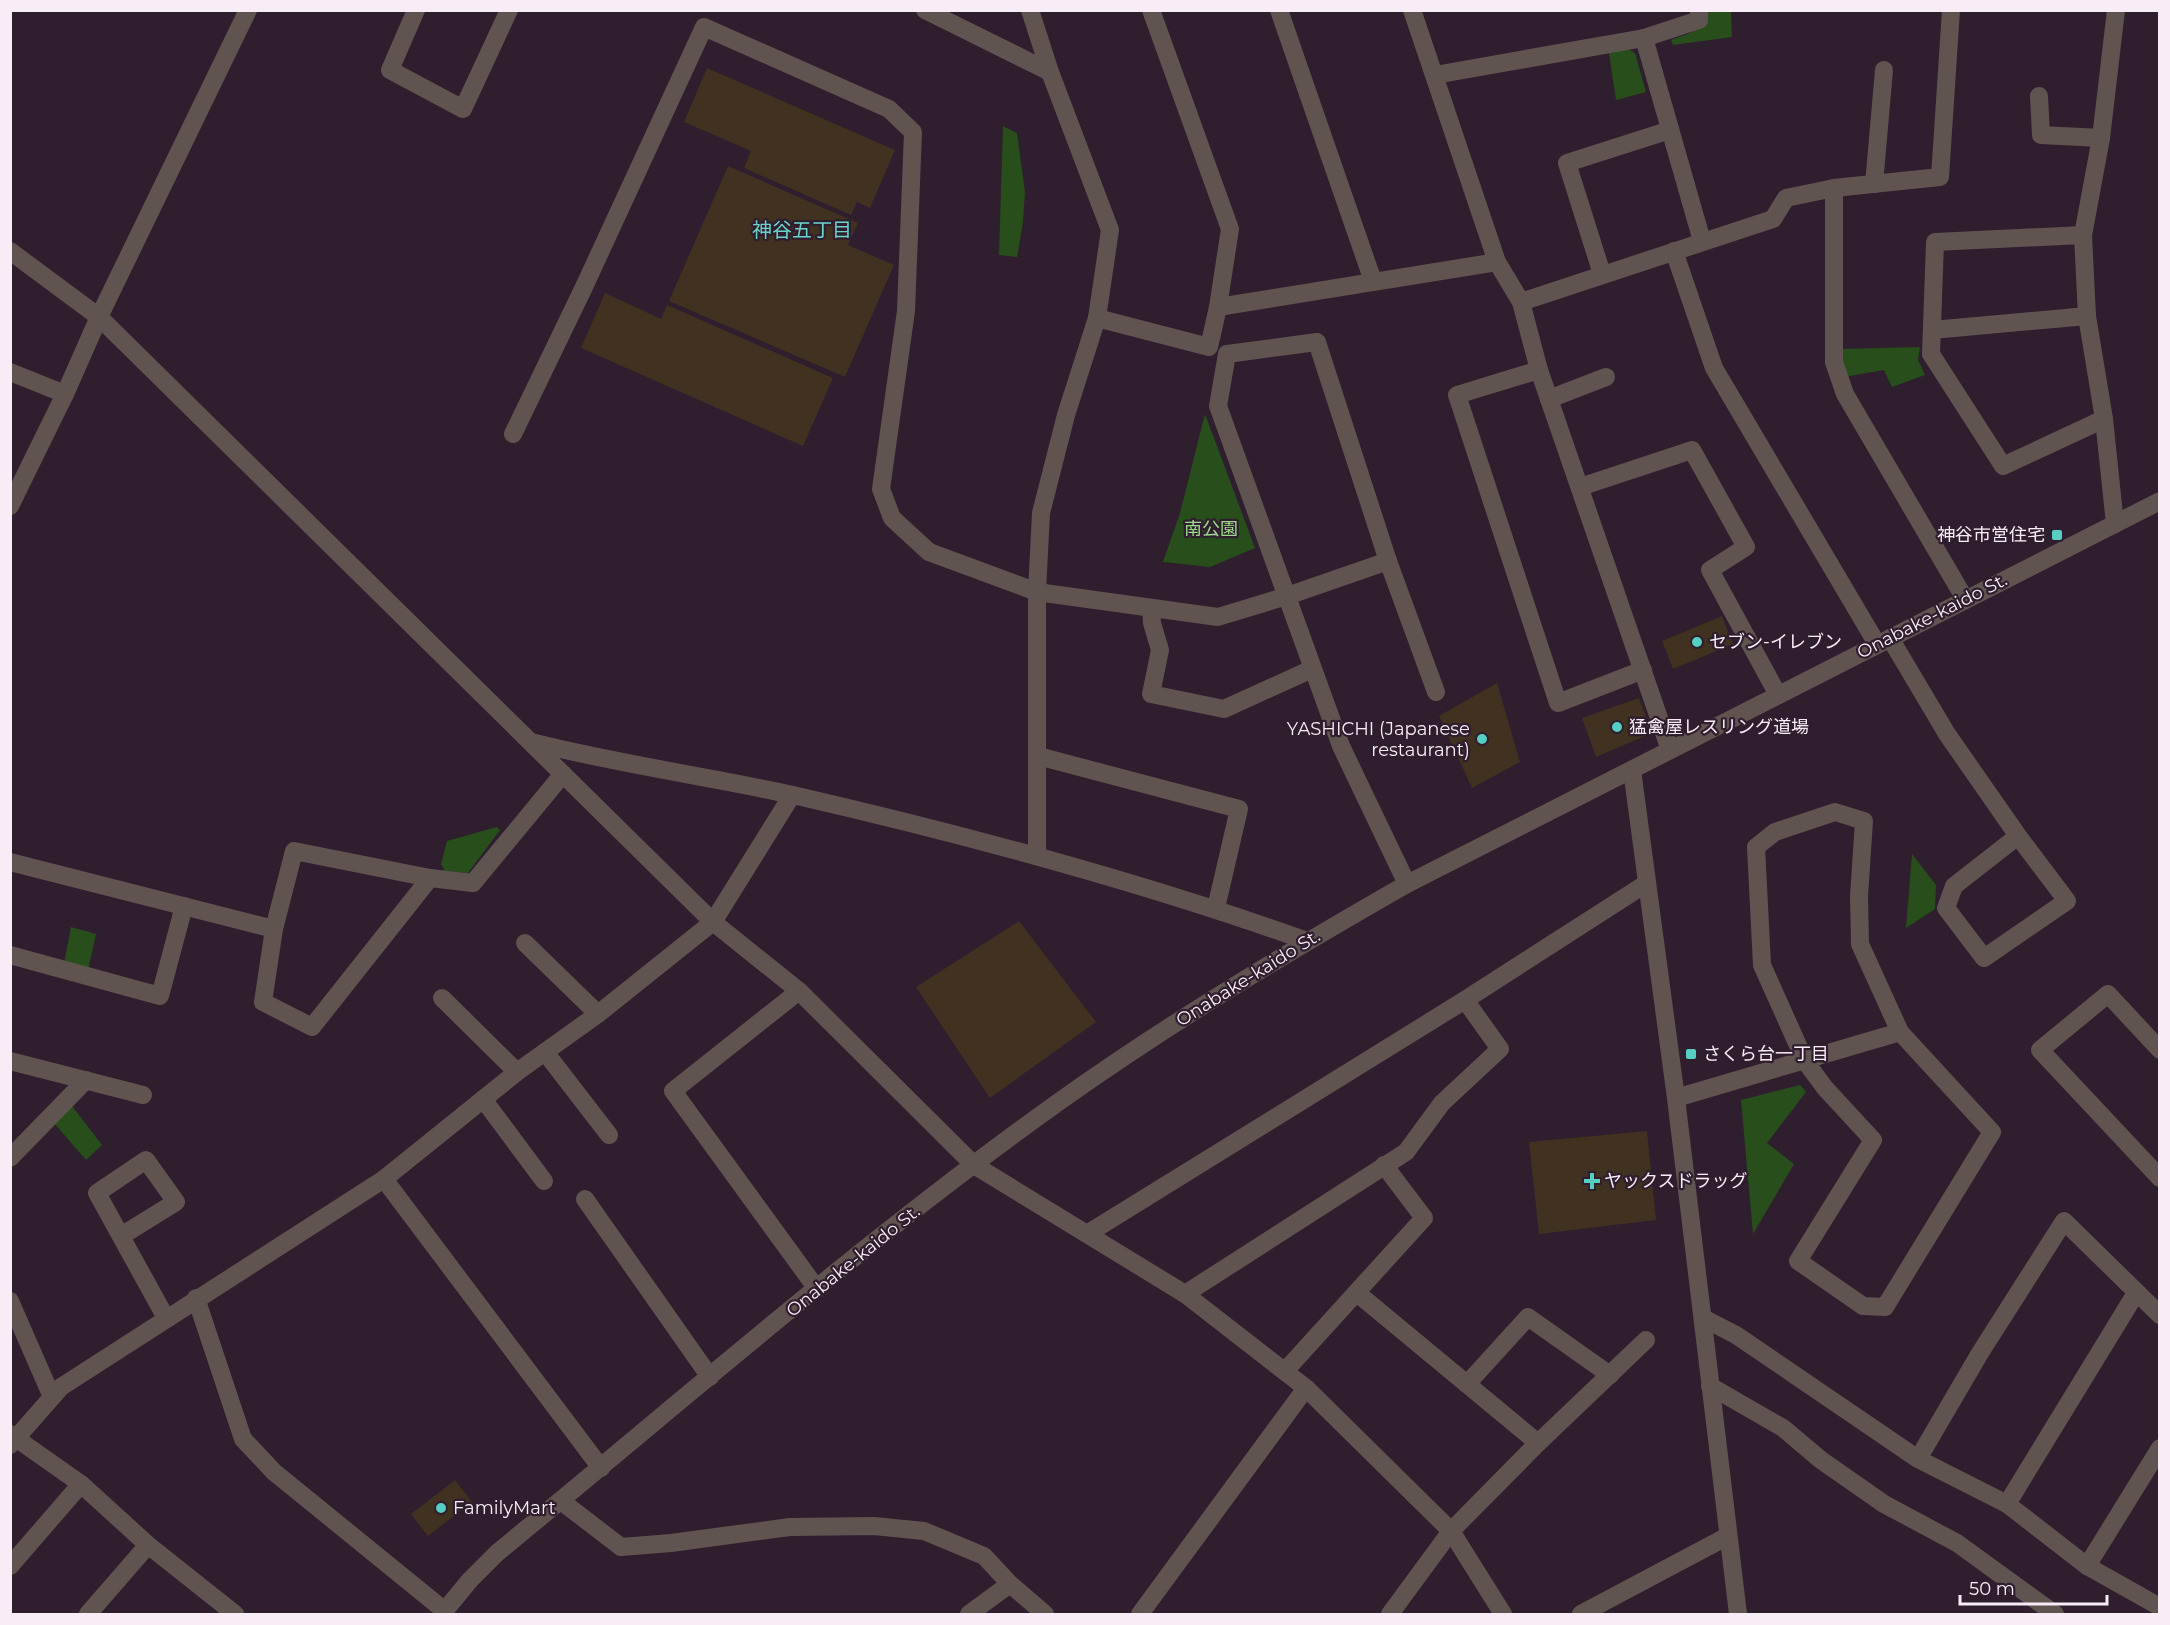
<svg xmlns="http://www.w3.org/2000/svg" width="2170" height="1625" font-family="Montserrat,'Noto Sans JP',sans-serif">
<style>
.green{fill:#284f1b}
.building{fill:#413120}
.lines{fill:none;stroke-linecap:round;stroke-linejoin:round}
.minor{stroke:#605451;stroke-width:18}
.poi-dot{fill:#57cec1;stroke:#2e1e2e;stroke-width:2}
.labels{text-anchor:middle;stroke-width:4.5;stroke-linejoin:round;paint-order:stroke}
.park-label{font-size:18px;fill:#9dda8b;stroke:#2e1e2e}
.poi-label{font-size:18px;fill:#f8edf7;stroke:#2e1e2e;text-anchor:start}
.street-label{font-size:18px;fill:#f8edf7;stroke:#2e1e2e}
.neighbourhood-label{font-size:20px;fill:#6ad4c8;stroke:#2e1e2e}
</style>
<rect width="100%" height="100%" fill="#2e1e2e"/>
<g class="green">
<path d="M1707,11H1731L1732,37L1673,45L1671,40C1690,33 1702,32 1707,11Z"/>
<path d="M1628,49L1635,53L1646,92L1616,100L1609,53Z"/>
<path d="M1003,126L1017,133L1025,192L1023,222L1017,257L999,255Z"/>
<path d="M1920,347L1918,360L1925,375L1892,387L1884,370L1844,377L1840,349Z"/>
<path d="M1205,414L1255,548L1210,567L1163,562L1180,513Z"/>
<path d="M497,827L500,830L468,873L445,871L441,864L447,841Z"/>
<path d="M1912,854L1936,885L1935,909L1906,928Z"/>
<path d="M71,927L96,934L88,970L64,964Z"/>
<path d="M1800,1085L1806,1092L1767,1143L1794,1164L1753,1234L1741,1100Z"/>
<path d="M72,1106L102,1145L86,1160L54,1123Z"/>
</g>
<g class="building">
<path d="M707,68L895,150L870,208L857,202L851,215L744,168L751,151L684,122Z"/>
<path d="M728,166L858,223L848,245L894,265L845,377L669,301Z"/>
<path d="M605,293L661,319L667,305L833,378L803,446L581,348Z"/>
<path d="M1722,616L1733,644L1673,669L1662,641Z"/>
<path d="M1497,683L1520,762L1472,788L1439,716Z"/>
<path d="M1639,698L1652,733L1596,757L1582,718Z"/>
<path d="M1019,921L1096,1022L990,1098L916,987Z"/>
<path d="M1647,1131L1656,1220L1539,1234L1529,1142Z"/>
<path d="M455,1480L472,1502L428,1536L411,1514Z"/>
</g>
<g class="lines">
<g class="minor">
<path d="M416,10L390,70L463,109L509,10"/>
<path d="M925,10L1050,72"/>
<path d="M1030,10L1050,72L1110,230L1097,318L1066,415L1041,513L1037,592V855"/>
<path d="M1279,10L1373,281"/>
<path d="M1412,10L1497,262L1521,302L1539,370L1670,750"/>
<path d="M1644,38L1702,241"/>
<path d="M1435,75L1644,38L1699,20V10"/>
<path d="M2039,96L2041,135L2101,138"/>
<path d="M1874,184L1884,70"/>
<path d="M1834,188V362L1845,394L1965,599"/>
<path d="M2083,235L1935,242L1931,354L2003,466L2104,419"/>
<path d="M10,251L99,317L713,922L799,991L974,1165L1185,1294L1306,1388L1451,1531L1503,1614"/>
<path d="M1674,251L1714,368L1877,644"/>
<path d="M1602,274L1567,163L1670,130"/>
<path d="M1521,302L1773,219L1786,198L1834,188L1940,177L1951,10"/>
<path d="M1218,307L1497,262"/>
<path d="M1097,318L1209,347L1218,307L1230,229L1151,10"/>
<path d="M1932,330L2087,316"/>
<path d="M1539,370L1457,395L1558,703L1643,670"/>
<path d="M10,372L65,394"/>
<path d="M1549,399L1606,377"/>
<path d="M513,434L584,287L704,27L889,109L913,132L906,311L881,489L892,518L929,552L1037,592L1218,617L1287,596L1388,561"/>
<path d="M1580,487L1692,450L1746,547L1710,570L1778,695"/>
<path d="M10,506L65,394L99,317L248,10"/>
<path d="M2115,524L2104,419L2087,316L2083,235L2101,138L2116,10"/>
<path d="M1151,608L1152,623L1160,650L1151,694L1224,709L1312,669"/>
<path d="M1890,638L1947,734L2018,836L2067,901L1984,958L1946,908L1954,886L2018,836"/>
<path d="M531,742C618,764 706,776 793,795C967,835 1139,881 1307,941"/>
<path d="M1038,756L1239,809L1216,908"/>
<path d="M1632,770L1676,1098L1738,1614"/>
<path d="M1835,812L1864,821L1859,896L1860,944L1900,1032L1992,1132L1885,1307L1863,1306L1798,1261L1873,1140L1825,1088L1805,1061L1762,965L1756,847L1775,832Z"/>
<path d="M294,851L430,878L312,1027L263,1002L274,929Z"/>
<path d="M10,862L274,929"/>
<path d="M430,878L473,883L563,774"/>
<path d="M1407,884L1341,746L1218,406L1227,354L1317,342L1388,561L1436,692"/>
<path d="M525,943L598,1014"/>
<path d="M10,955L160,996L184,906"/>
<path d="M799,991L673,1091L817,1289"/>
<path d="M442,998L517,1072"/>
<path d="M2160,1050L2108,994L2040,1050L2160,1178"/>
<path d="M545,1052L609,1135"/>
<path d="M10,1061L143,1095"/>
<path d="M1676,1098L1900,1032"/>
<path d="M483,1099L544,1181"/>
<path d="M10,1158L86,1080"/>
<path d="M384,1179L601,1468"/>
<path d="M585,1199L710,1377"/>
<path d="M1087,1234L1465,1000L1647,883"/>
<path d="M121,1236L176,1202L146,1160L97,1193L166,1318"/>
<path d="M1357,1293L1538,1443"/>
<path d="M1185,1294L1406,1152L1442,1103L1500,1049L1465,1000"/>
<path d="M196,1298L243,1439L274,1472L445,1611"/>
<path d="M10,1301L52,1397"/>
<path d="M1703,1318L1736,1335L1918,1459L2007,1504L2087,1566L2160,1607"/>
<path d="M1285,1371L1424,1218L1384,1165"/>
<path d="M1467,1384L1528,1317L1610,1375"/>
<path d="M1710,1386L1783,1428L1821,1460L1884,1504L1957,1543L2055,1614"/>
<path d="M10,1434L81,1484L148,1545L235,1614"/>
<path d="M10,1445L61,1387L384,1179L517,1072L598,1014L713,922L792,795"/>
<path d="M1918,1459L1980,1353L2064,1221L2160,1315"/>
<path d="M561,1501L621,1547L671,1543L790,1527L874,1526L924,1531L984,1556L1010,1584"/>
<path d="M2007,1504L2136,1293"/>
<path d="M10,1566L81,1484"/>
<path d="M2087,1566L2160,1448"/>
<path d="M88,1614L148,1545"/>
<path d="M442,1614L470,1580L497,1553C682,1401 865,1240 1060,1101C1171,1022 1288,952 1407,884L2160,501"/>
<path d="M969,1614L1010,1584L1045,1614"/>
<path d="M1140,1614L1306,1388"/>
<path d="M1390,1614L1451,1531L1538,1443L1646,1340"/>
<path d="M1581,1614L1728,1536"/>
</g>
</g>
<g class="poi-dot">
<rect x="2051" y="529" width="12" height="12" rx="3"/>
<circle cx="1697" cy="642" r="6"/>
<circle cx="1617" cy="727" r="6"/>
<circle cx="1482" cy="739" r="6"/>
<rect x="1685" y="1048" width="12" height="12" rx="3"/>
<path d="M1589 1172h6v6h6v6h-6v6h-6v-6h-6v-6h6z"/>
<circle cx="441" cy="1508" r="6"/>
</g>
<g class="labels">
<g class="park-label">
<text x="1211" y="535">南公園</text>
</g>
<g class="poi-label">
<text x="2045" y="541" text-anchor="end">神谷市営住宅</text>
<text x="1709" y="648">セブン-イレブン</text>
<text x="1629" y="733">猛禽屋レスリング道場</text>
<text x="1470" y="735" text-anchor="end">YASHICHI (Japanese<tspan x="1470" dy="21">restaurant)</tspan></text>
<text x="1703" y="1060">さくら台一丁目</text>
<text x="1604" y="1187">ヤックスドラッグ</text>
<text x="453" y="1514">FamilyMart</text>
</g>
<g class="street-label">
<text transform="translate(1932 616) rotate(-27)" y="6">Onabake-kaido St.</text>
<text transform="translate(1248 978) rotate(-32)" y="6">Onabake-kaido St.</text>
<text transform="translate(853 1261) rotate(-39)" y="6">Onabake-kaido St.</text>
</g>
<g class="neighbourhood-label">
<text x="802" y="237">神谷五丁目</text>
</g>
</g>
<rect width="2170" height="1625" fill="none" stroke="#f8edf7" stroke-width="24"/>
<path d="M1960 1595v9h147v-9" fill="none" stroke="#f8edf7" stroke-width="3"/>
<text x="1969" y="1595" font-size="18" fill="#f8edf7" stroke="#2e1e2e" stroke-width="4.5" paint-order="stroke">50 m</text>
</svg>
